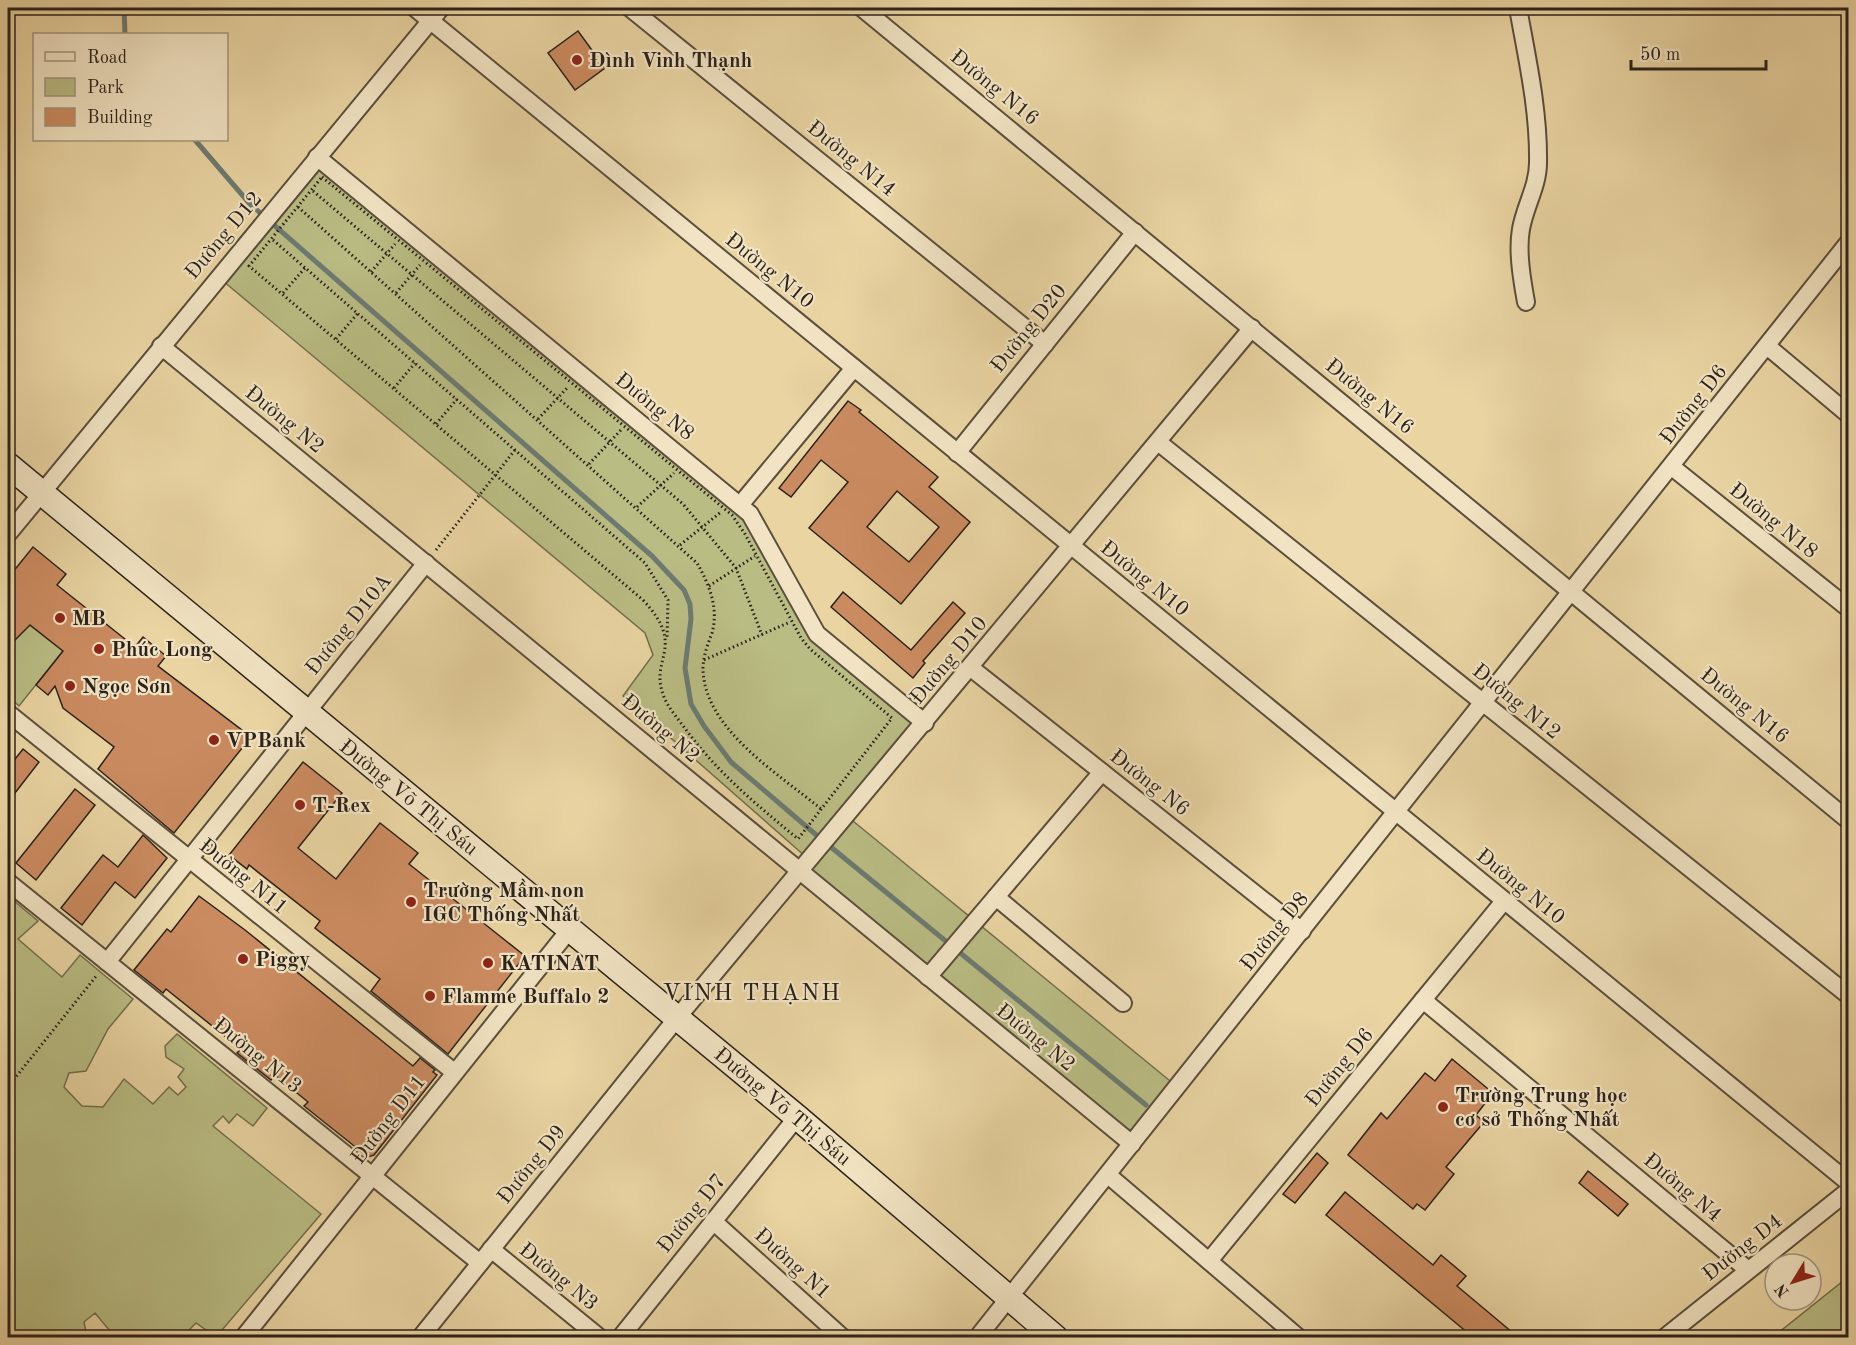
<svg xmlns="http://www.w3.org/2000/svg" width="1856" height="1345" font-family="'Old Standard TT',serif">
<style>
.green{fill:#b9bc83;stroke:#726f4e;stroke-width:1.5}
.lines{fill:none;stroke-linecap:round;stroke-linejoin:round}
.stream{stroke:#6c7b72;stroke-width:5}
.building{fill:#cb8b60;stroke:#2b221a;stroke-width:1.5;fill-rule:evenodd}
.minor-casing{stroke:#5a4e3c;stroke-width:20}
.secondary-casing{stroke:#2b221a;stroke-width:27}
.path{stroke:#2b221a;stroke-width:3;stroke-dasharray:1.5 3;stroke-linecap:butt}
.minor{stroke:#f1e3c3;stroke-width:16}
.secondary{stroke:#f1e3c3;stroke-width:24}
.poi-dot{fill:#8f2418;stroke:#f1e3c3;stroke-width:2}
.labels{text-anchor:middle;stroke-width:4.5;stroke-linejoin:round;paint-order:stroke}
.poi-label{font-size:21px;font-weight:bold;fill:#2b221a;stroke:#f1e3c3;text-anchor:start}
.street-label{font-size:21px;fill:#2b221a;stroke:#f1e3c3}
.quarter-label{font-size:24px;letter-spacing:1.5px;fill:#2b221a;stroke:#f1e3c3}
</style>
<rect width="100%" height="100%" fill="#e9d4a2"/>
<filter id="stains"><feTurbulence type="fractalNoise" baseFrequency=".00333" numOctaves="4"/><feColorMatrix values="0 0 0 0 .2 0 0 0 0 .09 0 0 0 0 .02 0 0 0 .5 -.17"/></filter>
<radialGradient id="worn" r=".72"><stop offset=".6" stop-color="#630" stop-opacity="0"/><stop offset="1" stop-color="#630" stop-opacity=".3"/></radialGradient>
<g class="green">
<path d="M318,166L745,517L812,639L916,723L806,857L623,696L653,655L645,633L223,281Z"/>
<path d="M27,623L63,651L19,706L8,696V647Z"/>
<path d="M853,821L1175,1085L1133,1137L805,878Z"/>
<path d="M8,896L38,921L18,939L62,977L80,955L133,999L108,1029L86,1071L69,1073L64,1087L82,1106L103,1107L124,1079L153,1104L169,1087L178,1095L186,1087L178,1077L184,1069L166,1057L165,1046L177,1034L267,1108L253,1126L237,1114L229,1123L223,1116L213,1126L321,1214L216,1337L196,1323L182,1337H115L95,1313L84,1322L87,1337H8Z"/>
<path d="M1848,1277V1337H1773Z"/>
</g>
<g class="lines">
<g class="stream">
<path d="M124,8L125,34"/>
<path d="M195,140L250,204L652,556L684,590L690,604L691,619L685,668L691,704L704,726L731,762L821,839L1146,1105"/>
</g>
</g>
<g class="building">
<path d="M578,31L605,68L575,90L548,53Z"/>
<path d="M848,401L861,410L859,412L938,477L929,487L970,522L901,604L809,528L848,482L821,460L791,497L779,488ZM897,491L939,527L909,562L867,527Z"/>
<path d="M33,547L66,574L57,585L135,647L143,637L166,656L158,666L251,737L174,833L98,769L114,747L63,708L55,686L48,695L36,685L63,651L30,625L8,647V578Z"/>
<path d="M843,592L911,650L953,602L965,613L923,661L925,663L913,678L831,607Z"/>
<path d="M23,749L39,762L8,802V768Z"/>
<path d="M303,762L342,793L298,848L336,879L380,823L418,853L409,864L525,956L448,1054L371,991L380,979L315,928L320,921L249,865L247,869L229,855Z"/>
<path d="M75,789L95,805L36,880L16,863Z"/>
<path d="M143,835L167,858L135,898L115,882L82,925L61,908L103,855L118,867Z"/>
<path d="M199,896L245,930L413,1066L420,1058L435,1070L433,1072L437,1075L374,1155L368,1157L304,1106L308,1102L275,1075L271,1080L237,1053L241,1049L166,989L163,993L134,970L167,929L171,932Z"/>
<path d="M1452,1059L1493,1093L1476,1115L1484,1122L1446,1167L1454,1174L1425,1210L1417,1204L1413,1209L1348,1155L1381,1113L1387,1119L1425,1073L1435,1081Z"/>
<path d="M1317,1153L1328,1163L1295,1203L1283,1194Z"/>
<path d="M1588,1171L1628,1204L1618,1216L1579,1183Z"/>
<path d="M1345,1192L1433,1265L1441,1255L1466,1276L1457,1286L1519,1338H1474L1326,1215Z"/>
</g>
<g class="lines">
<g class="minor-casing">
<g id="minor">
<path d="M415,8L1848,1182"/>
<path d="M630,8L1045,344"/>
<path d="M862,8L1848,820"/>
<path d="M1518,8C1527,58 1539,111 1538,163C1538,186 1525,206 1521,229C1517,251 1522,280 1526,302"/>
<path d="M317,157L750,514L817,634L925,723"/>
<path d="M161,346L1132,1144"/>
<path d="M1767,346L1848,414"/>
<path d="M1158,442L1848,995"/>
<path d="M957,453L1135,232"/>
<path d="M1672,467L1848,608"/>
<path d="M740,505L854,368"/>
<path d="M8,534L441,8"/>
<path d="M971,668L1302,931"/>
<path d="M8,713L454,1072"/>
<path d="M8,882L480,1263"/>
<path d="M996,897L1123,1003"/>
<path d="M107,962L426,563"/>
<path d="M928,977L1102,772"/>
<path d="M1423,1000L1748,1270"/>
<path d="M1108,1175L1299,1338"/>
<path d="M713,1221L843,1338"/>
<path d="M491,1249L600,1338"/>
<path d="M1209,1261L1504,901"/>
<path d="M243,1338L570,929"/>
<path d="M420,1338L677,1018L1252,328"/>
<path d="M620,1338L797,1117"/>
<path d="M977,1338L1848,243"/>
<path d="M1664,1338L1848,1191"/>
</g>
</g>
<g class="secondary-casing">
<path id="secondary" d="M8,465L797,1117L1056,1338"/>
</g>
<g class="path">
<path d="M322,177L732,515L745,534L801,638L810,649L892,718L798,839C756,804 720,775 687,731C679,720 669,709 664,697C648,658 688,648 643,600L249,266Z"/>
<path d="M313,191L683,504L736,568L762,635"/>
<path d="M298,207L697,563C709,584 719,608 712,633C708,644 703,656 703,669C704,729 779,774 821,809"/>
<path d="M273,240L645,563L668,600L667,639"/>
<path d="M371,272L395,244"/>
<path d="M283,293L305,268"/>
<path d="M396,293L420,265"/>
<path d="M336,339L358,313"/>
<path d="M394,388L415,363"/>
<path d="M538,419L568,387"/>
<path d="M436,424L457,399"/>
<path d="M589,464L621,430"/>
<path d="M637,507L674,473"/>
<path d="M680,545L721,512"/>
<path d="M436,550L515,450"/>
<path d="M709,586L755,556"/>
<path d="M704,660L790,622"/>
<path d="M8,1087L97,975"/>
</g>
<use href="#minor" class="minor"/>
<use href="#secondary" class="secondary"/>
</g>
<g class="poi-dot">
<circle cx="577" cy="60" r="6"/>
<circle cx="60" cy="618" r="6"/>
<circle cx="99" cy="649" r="6"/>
<circle cx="70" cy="686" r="6"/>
<circle cx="214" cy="740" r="6"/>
<circle cx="300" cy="805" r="6"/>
<circle cx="411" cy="902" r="6"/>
<circle cx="243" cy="959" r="6"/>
<circle cx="488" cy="963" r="6"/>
<circle cx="430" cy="996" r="6"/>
<circle cx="1443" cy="1107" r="6"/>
</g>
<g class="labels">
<g class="poi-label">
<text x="589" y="67">Đình Vinh Thạnh</text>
<text x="72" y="625">MB</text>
<text x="111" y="656">Phúc Long</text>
<text x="82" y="693">Ngọc Sơn</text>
<text x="226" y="747">VPBank</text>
<text x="312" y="812">T-Rex</text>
<text x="423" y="897">Trường Mầm non<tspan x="423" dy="24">IGC Thống Nhất</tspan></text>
<text x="255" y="966">Piggy</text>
<text x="500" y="970">KATINAT</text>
<text x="442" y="1003">Flamme Buffalo 2</text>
<text x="1455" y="1102">Trường Trung học<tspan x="1455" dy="24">cơ sở Thống Nhất</tspan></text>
</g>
<g class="street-label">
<text transform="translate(995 87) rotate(39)" y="7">Đường N16</text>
<text transform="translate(852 158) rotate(39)" y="7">Đường N14</text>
<text transform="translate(223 235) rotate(-50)" y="7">Đường D12</text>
<text transform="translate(770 270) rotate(39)" y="7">Đường N10</text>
<text transform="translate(1028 328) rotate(-51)" y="7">Đường D20</text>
<text transform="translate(1370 396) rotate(39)" y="7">Đường N16</text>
<text transform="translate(1693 404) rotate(-52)" y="7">Đường D6</text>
<text transform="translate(655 406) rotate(39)" y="7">Đường N8</text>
<text transform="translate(285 419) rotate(39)" y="7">Đường N2</text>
<text transform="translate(1774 520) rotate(39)" y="7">Đường N18</text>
<text transform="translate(1145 578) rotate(39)" y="7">Đường N10</text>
<text transform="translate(348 624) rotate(-51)" y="7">Đường D10A</text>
<text transform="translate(948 660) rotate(-50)" y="7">Đường D10</text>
<text transform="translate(1517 701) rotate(39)" y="7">Đường N12</text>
<text transform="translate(1745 705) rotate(39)" y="7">Đường N16</text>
<text transform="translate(661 728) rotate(40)" y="7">Đường N2</text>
<text transform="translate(1150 782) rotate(38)" y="7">Đường N6</text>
<text transform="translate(409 797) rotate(39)" y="7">Đường Võ Thị Sáu</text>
<text transform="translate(244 876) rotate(39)" y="7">Đường N11</text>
<text transform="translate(1521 886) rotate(39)" y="7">Đường N10</text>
<text transform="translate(1274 931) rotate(-51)" y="7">Đường D8</text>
<text transform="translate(1036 1037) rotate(39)" y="7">Đường N2</text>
<text transform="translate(258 1055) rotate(39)" y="7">Đường N13</text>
<text transform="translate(1339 1067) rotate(-51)" y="7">Đường D6</text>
<text transform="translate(783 1106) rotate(40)" y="7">Đường Võ Thị Sáu</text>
<text transform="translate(388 1119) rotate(-52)" y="7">Đường D11</text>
<text transform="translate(531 1164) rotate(-51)" y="7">Đường D9</text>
<text transform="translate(1683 1187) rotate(40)" y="7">Đường N4</text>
<text transform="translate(691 1213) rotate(-51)" y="7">Đường D7</text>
<text transform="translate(1742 1247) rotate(-38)" y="7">Đường D4</text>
<text transform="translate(793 1263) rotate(42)" y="7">Đường N1</text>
<text transform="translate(559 1276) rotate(39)" y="7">Đường N3</text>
</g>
<g class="quarter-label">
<text x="752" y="1000">VINH THẠNH</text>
</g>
</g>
<rect width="1856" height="1345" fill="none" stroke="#e9d4a2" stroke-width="30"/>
<rect x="9" y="9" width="1838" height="1327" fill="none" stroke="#2b221a" stroke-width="3"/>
<rect x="15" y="15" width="1826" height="1315" fill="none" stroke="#2b221a" stroke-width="1.5"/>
<rect x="33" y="33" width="195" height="108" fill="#f1e3c3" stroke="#a2967f" stroke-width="1.5"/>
<rect x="45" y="52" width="30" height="9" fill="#f1e3c3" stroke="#a2967f" stroke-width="1.5"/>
<text x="87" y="63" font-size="18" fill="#2b221a">Road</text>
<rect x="45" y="78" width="30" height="18" fill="#b9bc83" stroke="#a2967f" stroke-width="1.5"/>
<text x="87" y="93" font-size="18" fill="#2b221a">Park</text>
<rect x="45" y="108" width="30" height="18" fill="#cb8b60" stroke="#a2967f" stroke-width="1.5"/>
<text x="87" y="123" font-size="18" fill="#2b221a">Building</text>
<g transform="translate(1793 1282) rotate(232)"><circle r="28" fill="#f1e3c3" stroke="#a2967f" stroke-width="1.5"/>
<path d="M0-4.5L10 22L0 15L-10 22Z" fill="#8f2418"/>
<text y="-9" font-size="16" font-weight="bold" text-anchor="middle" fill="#2b221a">N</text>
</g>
<path d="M1631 60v9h135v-9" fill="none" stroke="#2b221a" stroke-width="3"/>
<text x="1640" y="60" font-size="18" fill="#2b221a" stroke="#f1e3c3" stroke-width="4.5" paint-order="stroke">50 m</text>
<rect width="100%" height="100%" filter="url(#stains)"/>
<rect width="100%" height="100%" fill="url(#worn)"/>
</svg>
